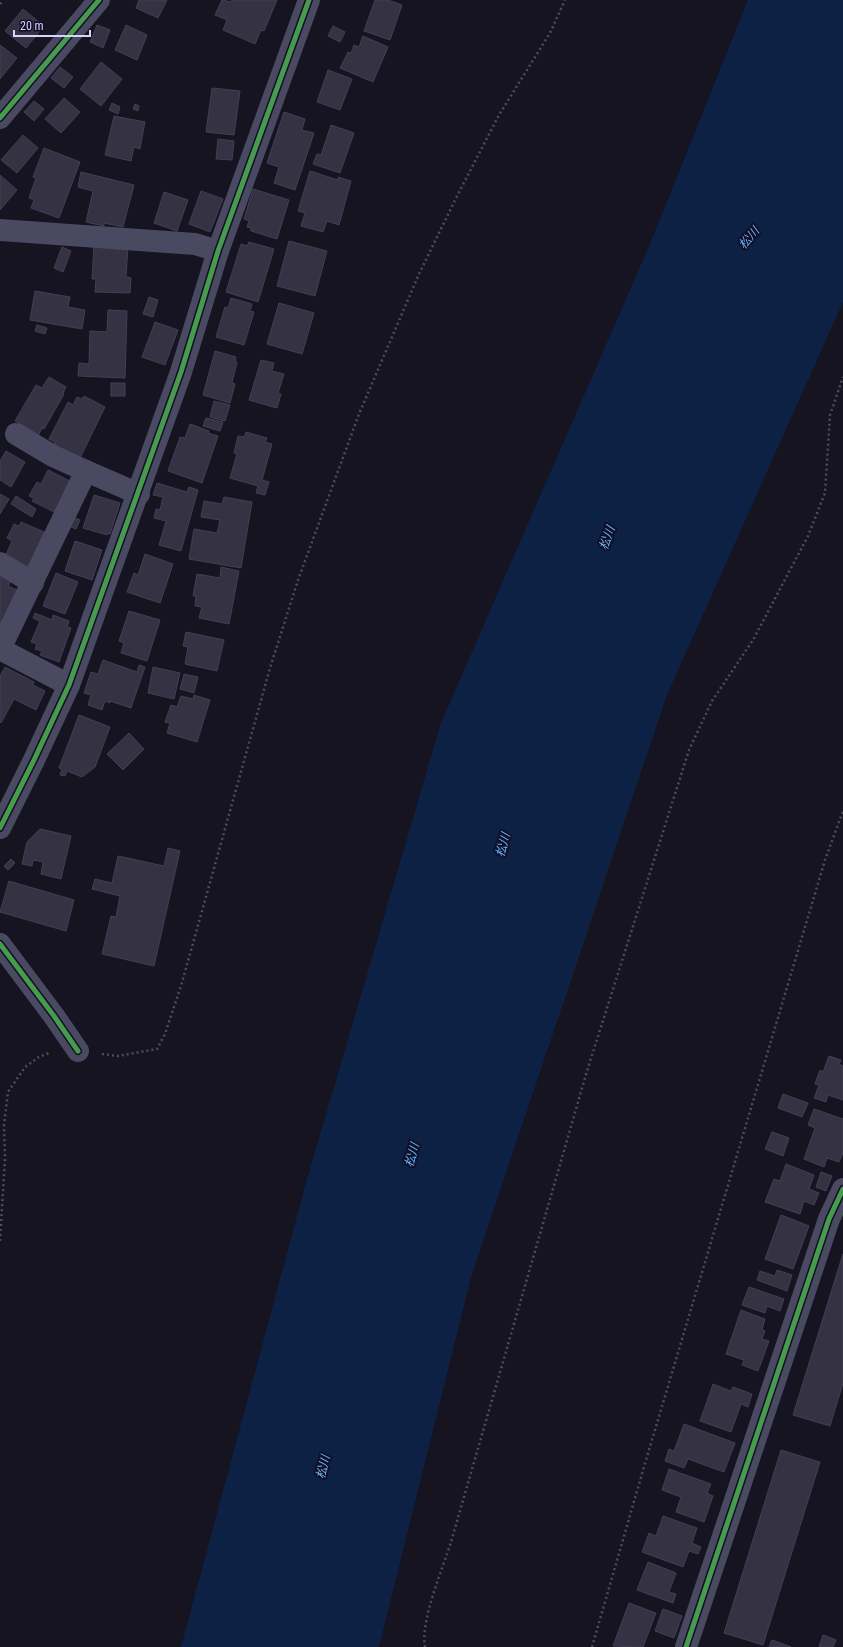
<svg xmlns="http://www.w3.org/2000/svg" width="843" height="1647" font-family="'Roboto Condensed','Noto Sans JP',sans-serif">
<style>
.water{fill:#0d2144}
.building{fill:#343243;stroke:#433f54}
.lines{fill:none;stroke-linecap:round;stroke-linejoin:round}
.path{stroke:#44505f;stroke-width:2.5;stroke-dasharray:2 3;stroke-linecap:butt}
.minor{stroke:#4a4962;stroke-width:22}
.cycleway-casing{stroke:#130f26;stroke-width:8}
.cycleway{stroke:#469c4c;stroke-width:5}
.labels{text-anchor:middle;stroke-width:4;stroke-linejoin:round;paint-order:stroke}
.water-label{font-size:12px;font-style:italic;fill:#62b6ff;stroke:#130f26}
</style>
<rect width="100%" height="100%" fill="#161421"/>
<path class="water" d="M748,0H843V302L667,695L471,1277L379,1647H181L307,1179L441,723L650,244Z"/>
<g class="building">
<path d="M139,0H167L158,18L136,8Z"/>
<path d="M222,0L231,2L232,0H277L264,31L261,30L255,44L223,30L227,20L215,15Z"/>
<path d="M375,0H388L402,5L390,40L364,31Z"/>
<path d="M23,9L44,26L26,48L5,31Z"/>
<path d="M97,25L110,30L103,48L90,42Z"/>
<path d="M126,25L147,35L137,60L115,50Z"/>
<path d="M333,26L345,32L340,42L328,36Z"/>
<path d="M363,36L388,47L373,82L340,68L348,52L351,53L354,45L359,47Z"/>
<path d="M0,45L17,58L0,79Z"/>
<path d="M101,62L122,79L101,106L80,89Z"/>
<path d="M60,67L73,77L64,88L51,78Z"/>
<path d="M328,70L352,79L340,110L317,102Z"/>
<path d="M212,88L240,91L234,135L206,132Z"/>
<path d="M64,98L80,112L61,133L45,119Z"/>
<path d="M34,101L44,109L34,121L24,112Z"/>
<path d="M112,103L120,107L118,114L109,110Z"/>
<path d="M135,104L139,106L138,111L133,109Z"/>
<path d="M284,112L305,119L302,130L314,133L295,190L274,183L279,167L267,163Z"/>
<path d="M114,116L145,122L140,149L134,147L131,161L105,155Z"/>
<path d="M331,125L354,133L340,173L313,164L317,154L321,155Z"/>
<path d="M23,135L38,148L17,173L1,160Z"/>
<path d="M218,139L234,141L232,160L216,159Z"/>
<path d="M44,148L80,162L59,218L31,208L34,200L29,198L36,178L33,177Z"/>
<path d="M310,171L338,180V177L351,181L339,225L327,221L323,232L301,226L305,213L298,211Z"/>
<path d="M81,172L134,185L123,227L104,223V226L86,222L93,191L78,187Z"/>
<path d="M0,175L17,190L0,210Z"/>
<path d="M253,189L289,200L277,239L251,231V228L247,227L249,221L244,219Z"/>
<path d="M201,191L223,199L210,232L189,224Z"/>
<path d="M164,192L188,200L177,231L154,223Z"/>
<path d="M289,241L327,251L315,296L277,286Z"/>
<path d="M249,242L274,249L258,302L226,292L241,244L247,246Z"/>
<path d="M94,244L128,246L126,277L131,278L130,293L95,292L96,279H92Z"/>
<path d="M62,247L71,251L63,272L54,268Z"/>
<path d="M35,291L70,297L68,307L85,310L82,329L30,320Z"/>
<path d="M149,297L158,300L153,317L143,314Z"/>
<path d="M231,298L252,304L250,311L254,312L244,345L216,337L225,307L228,308Z"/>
<path d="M279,303L314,313L302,354L267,344Z"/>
<path d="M108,310L127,311L125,378L78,376L79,363L89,364L90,331L107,332Z"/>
<path d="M155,322L178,330L165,365L142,357Z"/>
<path d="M37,325L47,328L45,334L35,331Z"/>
<path d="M215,351L236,357L235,361L237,362L232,383L235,384L230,403L203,395Z"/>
<path d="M261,360L274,363L272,371L284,374L278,393L281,394L277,408L249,400Z"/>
<path d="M49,377L66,387L63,393L64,394L44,429L42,428L37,438L28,428L15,421L36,385L42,388Z"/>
<rect x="111" y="383" width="14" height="13"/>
<path d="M84,396L105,407L80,458L54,445L55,442L49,439L68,402L73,405L77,397L82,399Z"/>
<path d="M214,401L230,405L225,421L210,417Z"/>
<path d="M206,418L223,422L220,431L203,426Z"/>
<path d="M190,424L209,431L208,433L218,436L202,483L168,471L180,437L185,438Z"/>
<path d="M246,432L267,438L265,442L272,444L262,480L269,482L265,495L256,493L258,486L230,478L237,454L234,453L238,436L244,437Z"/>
<path d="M6,451L25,462L11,487L0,480V461Z"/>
<path d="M48,470L70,481L54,512L32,501L34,498L29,496L37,482L41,484Z"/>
<path d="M157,483L187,492L189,487L198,490L181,551L159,545L166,521L154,518L156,509L160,510L163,497L153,495Z"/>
<path d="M0,494L9,499L0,514Z"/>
<path d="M94,495L120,503L110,534L107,533V535L83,528Z"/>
<path d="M16,496L36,509L32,517L11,504Z"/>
<path d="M224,497L252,502L241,568L189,559L194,529L217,533L220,520L201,517L204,501L222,504Z"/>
<path d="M73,517L80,520L76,529L69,526Z"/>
<path d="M21,522L44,532L28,567L5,557L12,541L7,538L14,524L19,526Z"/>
<path d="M75,541L102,550L92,580L65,571Z"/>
<path d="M145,554L173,564L160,603L127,592L134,573L138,575Z"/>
<path d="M221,567L239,571L229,624L199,618L202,607L195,606L196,596H193L197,574L220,578Z"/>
<path d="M56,573L78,582L65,614L43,606Z"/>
<path d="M0,575L12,580L8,586L17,590L2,624L0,623Z"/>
<path d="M129,611L160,620L147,661L121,653L124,643L119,641Z"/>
<path d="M35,613L52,620L53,615L69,621L67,627L71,628L59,662L40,655L42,651L35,649L37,644L31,642L40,621L33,618Z"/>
<path d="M186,632L224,640L217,671L185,664L188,647L183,646Z"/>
<path d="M103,660L137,672L139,665L145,667L131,708L110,701V703L105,701L102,710L88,705L91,695L84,693L91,672L98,674Z"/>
<path d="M5,667L34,682L33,685L45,691L36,710L14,699L1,723L0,722V676Z"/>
<path d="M153,667L180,673L174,699L148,693Z"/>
<path d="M184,674L198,677L194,693L180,689Z"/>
<path d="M194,695L210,700L197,742L167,733L170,723L165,722L171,705L177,707L181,696L193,699Z"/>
<path d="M79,715L110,727L95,767L82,777L67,771L65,776L60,775L62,769L59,768Z"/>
<path d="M129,733L144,749L123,770L107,754Z"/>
<path d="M40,829L71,836L61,879L41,874L43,862L33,860L32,866L22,864L27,842Z"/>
<path d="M168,848L180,851L154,966L102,954L111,916L116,917L120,896L92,889L95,879L112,883L118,856L164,866Z"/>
<path d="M11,859L15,863L8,870L4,866Z"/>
<path d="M9,881L74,900L66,931L0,912Z"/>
<path d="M829,1056L841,1060L839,1064L843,1066V1100L828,1095L826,1102L814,1098L819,1085L815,1084L820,1070L823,1072Z"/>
<path d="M783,1094L808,1103L802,1117L778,1108Z"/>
<path d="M814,1109L843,1119V1153L839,1162L827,1158L824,1167L804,1159L815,1128L808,1125Z"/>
<path d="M772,1132L789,1138L783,1156L765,1149Z"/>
<path d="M786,1164L814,1175L809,1189L819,1193L814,1205L804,1201L800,1214L765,1202L774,1179L780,1181Z"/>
<path d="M821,1172L832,1176L826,1191L816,1187Z"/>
<path d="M781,1215L809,1226L793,1269L765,1259Z"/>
<path d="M843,1254V1383L830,1426L793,1415Z"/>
<path d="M777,1270L792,1275L787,1291L757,1280L760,1271L775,1276Z"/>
<path d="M749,1287L784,1299L780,1311L767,1306L765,1313L742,1305Z"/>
<path d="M741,1310L765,1319L762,1330L765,1331L762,1339L769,1341L758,1371L742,1365L744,1360L726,1354Z"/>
<path d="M713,1384L731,1391L733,1387L752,1394L748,1407L741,1404L731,1432L700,1421Z"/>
<path d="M684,1424L735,1443L724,1472L688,1459L684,1468L665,1461L669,1449L674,1451Z"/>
<path d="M781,1450L820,1462L763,1645L724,1633Z"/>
<path d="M669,1469L711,1484L707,1493L713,1496L704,1522L676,1512L681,1497L662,1490Z"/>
<path d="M663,1516L697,1528L692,1543L701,1547L698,1554L689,1551L683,1567L642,1552L649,1533L656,1536Z"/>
<path d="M648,1562L676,1573L669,1592L676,1594L673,1603L637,1590Z"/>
<path d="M629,1603L656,1613L643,1647L613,1646Z"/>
<path d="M663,1609L682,1616L674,1638L655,1631Z"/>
<path d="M823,1635L836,1640L833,1647H819Z"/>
<path d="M772,1640L791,1647H769Z"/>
</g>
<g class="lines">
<g class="path">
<path d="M0,4L3,0"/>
<path d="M102,1054L118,1056L157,1049L165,1034L181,986L270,668L298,580L359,414L419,274L456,198L499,115L550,33L565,0"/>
<path d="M0,1241L5,1159L4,1125L8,1092L25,1067L39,1057L49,1053"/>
<path d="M425,1647C420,1621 443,1568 451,1542L587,1071L689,750L712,701L753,640L808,536L825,493L830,415L843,377"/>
<path d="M592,1647L646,1460L825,860L843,811"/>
</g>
<g class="minor">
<path d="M0,118L99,0"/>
<path d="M0,230L195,244L218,251"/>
<path d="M16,434L53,456L86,471"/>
<path d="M0,563L33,583"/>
<path d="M0,649L86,471L139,494"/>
<path d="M0,649L69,685"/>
<path d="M0,828L34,760L69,685L181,372L218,251L309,0"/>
<path d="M0,944L54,1016L78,1051"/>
<path d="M686,1647L829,1219L843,1189"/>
</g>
<g class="cycleway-casing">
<g id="cycleway">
<path d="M0,118L99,0"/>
<path d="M0,828L34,760L69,685L181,372L218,251L309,0"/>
<path d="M0,944L54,1016L78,1051"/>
<path d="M686,1647L829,1219L843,1189"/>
</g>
</g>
<use href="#cycleway" class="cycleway"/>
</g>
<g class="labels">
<g class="water-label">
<text transform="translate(749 238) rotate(-50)" y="4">松川</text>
<text transform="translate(607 538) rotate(-70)" y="4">松川</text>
<text transform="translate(503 845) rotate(-74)" y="4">松川</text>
<text transform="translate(412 1155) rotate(-74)" y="4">松川</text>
<text transform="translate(323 1467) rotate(-77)" y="4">松川</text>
</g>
</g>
<path d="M14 30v6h76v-6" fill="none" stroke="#d9d4ff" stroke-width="2"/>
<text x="20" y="30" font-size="12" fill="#d9d4ff" stroke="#130f26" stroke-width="3" paint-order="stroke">20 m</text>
</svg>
